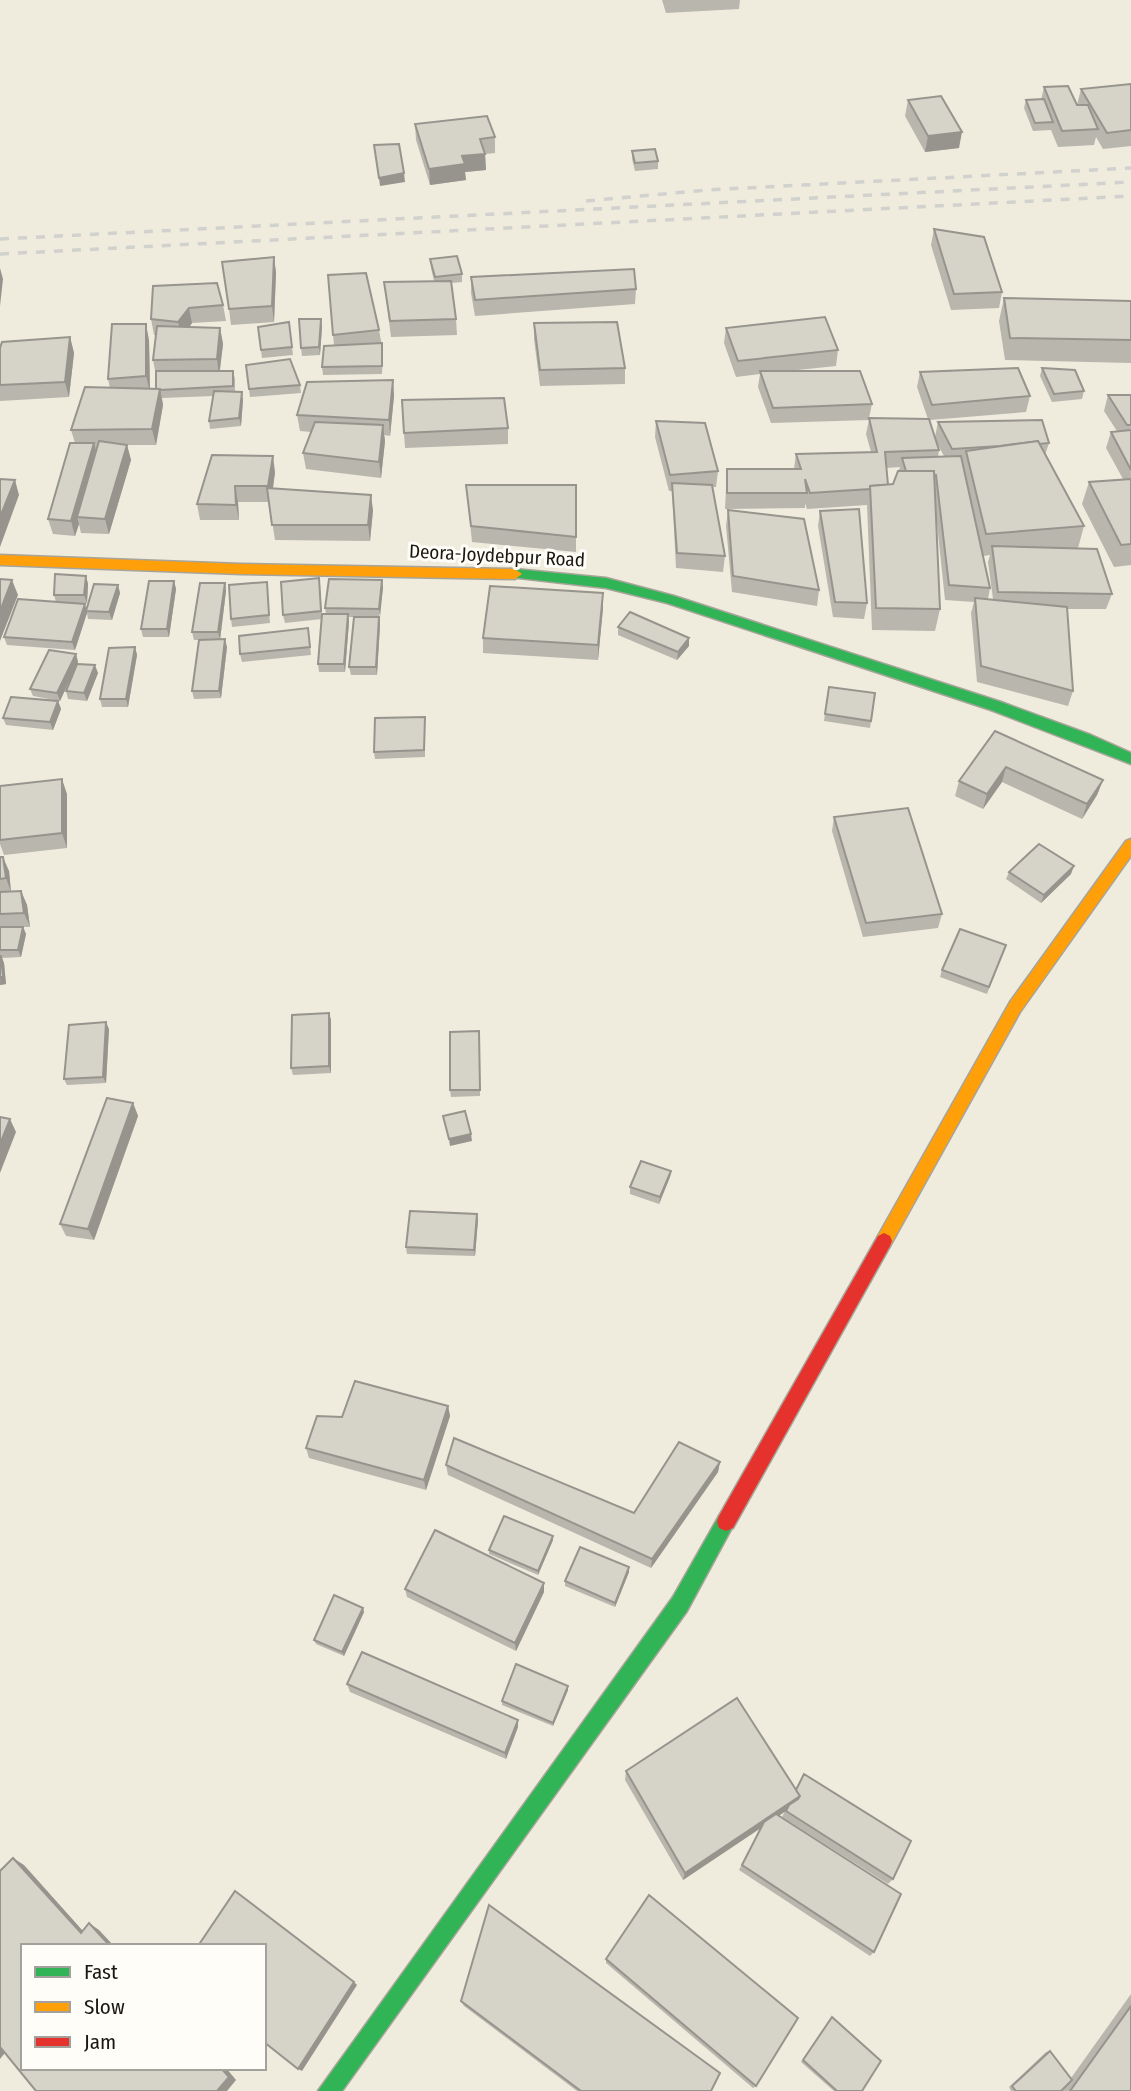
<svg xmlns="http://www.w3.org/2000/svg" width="1131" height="2091" font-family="'Fira Sans Condensed',sans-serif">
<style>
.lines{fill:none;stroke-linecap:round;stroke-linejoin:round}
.fast-casing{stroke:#a7a49a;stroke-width:3}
.slow-casing{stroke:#a7a49a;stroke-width:3}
.jam-casing{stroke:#a7a49a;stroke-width:3}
.fast{fill:#30b455;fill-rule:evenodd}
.slow{fill:#ff9f0a;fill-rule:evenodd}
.jam{fill:#e5322d;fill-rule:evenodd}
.rail{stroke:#d1d1cd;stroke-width:3.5;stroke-dasharray:9 9;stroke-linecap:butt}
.wall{fill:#b8b6ad;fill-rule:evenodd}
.shaded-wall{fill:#96948d}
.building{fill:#d6d4c9;stroke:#96948d;stroke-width:2}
.labels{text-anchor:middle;stroke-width:6;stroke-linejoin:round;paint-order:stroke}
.street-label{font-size:19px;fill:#1a180f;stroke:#fffdf8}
</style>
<rect width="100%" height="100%" fill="#efecde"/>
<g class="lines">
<g class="fast-casing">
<g id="fast">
<path d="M515,569L606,578L674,596L1001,702L1091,735L1131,753V764L991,710L667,603L606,588L510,577V571Z"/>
<path d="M726,1513L733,1516L735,1522L687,1611L342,2091H318L673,1597L719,1516Z"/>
</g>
</g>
<g class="slow-casing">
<g id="slow">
<path d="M0,555L241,564L515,569L522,574L515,579L241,574L0,565Z"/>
<path d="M1131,839V856L1020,1012L890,1246L884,1249L878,1246L876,1241L878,1236L1010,1002L1126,841Z"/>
</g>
</g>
<g class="jam-casing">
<path id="jam" d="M884,1233L890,1236L892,1241L890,1246L733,1528L726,1531L719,1528L717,1522L719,1516L878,1236Z"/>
</g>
<use href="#fast" class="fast"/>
<use href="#slow" class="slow"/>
<use href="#jam" class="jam"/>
<g class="rail">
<path d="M586,201L707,190L1131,168"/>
<path d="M0,239L1131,182"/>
<path d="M0,254L1131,196"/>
</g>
</g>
<g class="wall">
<path d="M662,0H740L739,9L666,13Z"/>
<path d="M1131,84V146L1103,149L1096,137L1094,145L1058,147L1051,130L1033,131L1024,108L1026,100H1041L1044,87L1077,105L1081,89Z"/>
<path d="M908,100L959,148L925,152L905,116Z"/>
<path d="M415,124L495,137V153L485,154L486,170L465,172L466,180L430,185L416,140Z"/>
<path d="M632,151L658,161V169L635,171L632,159Z"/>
<path d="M934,229L1002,292L999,308L951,310L931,245Z"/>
<path d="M274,257L276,273L274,322L231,325L229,309Z"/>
<path d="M430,259L462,274V282L451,283L456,319L457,335L391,337L384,282L434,281L431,268Z"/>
<path d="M471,277L636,289L635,304L475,316L471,293Z"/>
<path d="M153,286L223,305L226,321L192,323L189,327L220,328L223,344L220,371H233L235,379V391L243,400L241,426L210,429L209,421L213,396L162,398L163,405L156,445H127L131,460L109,534L81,533L79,524L75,536L53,534L48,519L75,443L71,430L110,388L108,379L149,340L150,389H156V375L153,360L156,335H154L151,319Z"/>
<path d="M1004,298L1131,301V363L1005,360L999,321Z"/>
<path d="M289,322L293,355L262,358L258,327Z"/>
<path d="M534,323L625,368V384L540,386L534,339Z"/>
<path d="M322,327L320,355L302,356L301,348Z"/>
<path d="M726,328L838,350L836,366L788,371L872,404L869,418L928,419L917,387L920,372L1030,396L1026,412L930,420L935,437L938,422L1049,443L1045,455L1084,526L1078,548L1112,594L1106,609H1067L1073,691L1068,706L977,682L971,613L974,602L945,600L936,514L940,609L935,631L872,630L867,505L807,509L805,503V508L725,509L727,469H794L796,454L871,452L866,434L869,420L771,423L758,387L760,374L736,377L724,343ZM936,441L944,456L938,457L939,450ZM900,467L893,484L888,485L886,468ZM990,555L988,562L993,599H988L990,588L983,556Z"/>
<path d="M379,330L383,351L382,374L323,375L322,367L334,345L333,335Z"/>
<path d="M70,337L74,353L69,397L0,401V348Z"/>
<path d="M1042,368L1084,391L1082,399L1052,402L1040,376Z"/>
<path d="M393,380L394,396L390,436L384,435L385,441L381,478L306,469L303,453L311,432L300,431L297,415Z"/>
<path d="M300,385L301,393L250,397L249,389Z"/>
<path d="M1108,395H1131V565L1114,567L1082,504L1089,482L1123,479L1106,448L1111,432L1117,431L1104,411Z"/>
<path d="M656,421L718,471L716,487H713L725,556L723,572L676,568L672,491H669L655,437Z"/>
<path d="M508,428V444L405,448L404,433Z"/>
<path d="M212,455L275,472L273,488L373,510L370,541L275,540L269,502H238L239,520H200L197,504Z"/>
<path d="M466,485H576V552L472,542Z"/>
<path d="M728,510L819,590L817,606L732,592L726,526Z"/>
<path d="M820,511L867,603L864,619L833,617L818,526Z"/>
<path d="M86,576L88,584L87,603H72L85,604L86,609L118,585L120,593L112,620L88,619L87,613L75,650L7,645L4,637L56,602L54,595Z"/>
<path d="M382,580L383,588L379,617L380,625L377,675H351L349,667L362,617H348L349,622L345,672H319L318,664L322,619L285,623L283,615L320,586L322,616L326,614L325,608Z"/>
<path d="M174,581L176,589L169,637H143L141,629Z"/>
<path d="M267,582L270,623L232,627L231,619Z"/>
<path d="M225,583L226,591L220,639L227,647L221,698L194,699L192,691L199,640H194L192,632Z"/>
<path d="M603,593V608L598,660L483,653V638Z"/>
<path d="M618,627L689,638V646L677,660L618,635Z"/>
<path d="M309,636L311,655L242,662L240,654Z"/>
<path d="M135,647L137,655L128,707H102L100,699Z"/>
<path d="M76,654L78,662L77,664L98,673L87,701L68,699L66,691L76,666L60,701L33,696L30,689Z"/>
<path d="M829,687L871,721L870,728L824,721Z"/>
<path d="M58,701L61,709L53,730L6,725L3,718Z"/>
<path d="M425,717V757L375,759L374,752Z"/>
<path d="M995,731L1103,780L1097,795L1082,819L1002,782L983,809L955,796L959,781Z"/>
<path d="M67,794V848L4,855L0,844V840Z"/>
<path d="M834,817L942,914L938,928L863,937L832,831Z"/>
<path d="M0,857L9,871L11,892L21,891L27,905L30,927H23L26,934L21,957L2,958L4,963L6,984L0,985Z"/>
<path d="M1009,872L1071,874L1041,903L1006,879Z"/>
<path d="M1006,945L987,994L940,977L942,970Z"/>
<path d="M329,1013L331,1020V1073L293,1075L291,1068Z"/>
<path d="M109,1029L106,1083L67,1085L64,1079Z"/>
<path d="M480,1038V1096L451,1097L450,1090Z"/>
<path d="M133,1103L138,1116L94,1240L66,1236L60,1224Z"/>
<path d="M671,1171L670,1177L659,1204L630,1194V1187Z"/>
<path d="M477,1214L478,1220L475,1256L407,1254L406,1247Z"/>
<path d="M448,1406L450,1416L426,1490L309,1458L306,1448L342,1417Z"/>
<path d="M720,1462L718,1472L651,1568L448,1475L446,1465L634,1513Z"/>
<path d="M553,1536V1540L538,1575L489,1554V1550Z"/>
<path d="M629,1572L615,1607L565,1586V1581Z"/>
<path d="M405,1589L544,1592L516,1651L407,1597Z"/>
<path d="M364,1612L344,1656L316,1644L314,1640Z"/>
<path d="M347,1684L518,1720V1727L506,1759L350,1692Z"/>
<path d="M568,1686V1690L553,1726L502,1705V1701Z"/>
<path d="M626,1771L796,1790L893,1879L888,1884L782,1817L785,1811L779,1816L874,1952L870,1956L739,1870L761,1828L683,1880L625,1780Z"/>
<path d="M606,1959L756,2086L753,2088L606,1963Z"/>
<path d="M1131,1994V2091H1011L1009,2087L1046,2052L1050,2051L1071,2078Z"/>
<path d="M461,2001L711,2091H577L464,2006Z"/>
<path d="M832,2017L862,2091H834L801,2062Z"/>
</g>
<g class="shaded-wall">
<path d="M962,132L959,148L925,152L928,136Z"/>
<path d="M485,154L486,170L465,172L466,180L430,185L429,169L462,156Z"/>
<path d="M404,173L405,182L380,186L379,178Z"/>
<path d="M274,257L276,273L274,322L272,306Z"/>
<path d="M0,268L3,279L0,306Z"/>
<path d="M189,308L192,323L182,338L178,322Z"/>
<path d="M321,319L322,327L320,355L319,347Z"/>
<path d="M146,324L149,340L150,392L146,376Z"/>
<path d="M220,328L223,344L219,375L217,359Z"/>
<path d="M70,337L74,353L69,397L65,382Z"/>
<path d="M393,380L394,396L390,436L389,420Z"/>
<path d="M160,389L163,405L156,445L152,429Z"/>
<path d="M242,392L243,400L241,426L239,418Z"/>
<path d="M383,425L385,441L381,478L379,462Z"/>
<path d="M94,443L98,459L77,517L79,524L75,536L71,521Z"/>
<path d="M127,445L131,460L109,534L105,519Z"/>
<path d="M273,456L275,472L271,502L268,486Z"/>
<path d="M15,480L19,495L0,547V517Z"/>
<path d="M235,486L238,502L239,520L236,505Z"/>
<path d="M371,495L373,510L370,541L368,525Z"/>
<path d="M86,576L88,584L87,603L84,595Z"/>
<path d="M12,580L18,595L0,641V611Z"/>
<path d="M382,580L383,588L380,617L379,609Z"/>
<path d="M174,581L176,589L169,637L167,629Z"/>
<path d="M225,583L226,591L220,640L218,632Z"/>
<path d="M118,585L120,593L112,620L109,612Z"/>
<path d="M603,593V608L598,660V645Z"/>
<path d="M85,604L87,613L75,650L72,642Z"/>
<path d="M348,614L349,622L345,672L344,664Z"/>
<path d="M379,617L380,625L377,675L376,667Z"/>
<path d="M689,638V646L677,660L678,652Z"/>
<path d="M225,639L227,647L221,698L219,691Z"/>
<path d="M135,647L137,655L128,707L126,699Z"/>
<path d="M76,654L78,662L60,701L57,693Z"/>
<path d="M95,665L98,673L87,701L84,693Z"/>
<path d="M58,701L61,709L53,730L50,722Z"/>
<path d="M1006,767L1002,782L983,809L987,794Z"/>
<path d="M62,779L67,794V848L62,833Z"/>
<path d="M1103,780L1097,795L1082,819L1087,804Z"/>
<path d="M3,857L9,871L11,892L6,878Z"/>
<path d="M1074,866L1071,874L1041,903L1044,895Z"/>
<path d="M21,891L27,905L30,927L24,913Z"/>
<path d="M23,927L26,934L21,957L18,950Z"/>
<path d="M1,956L4,963L6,984L0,985Z"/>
<path d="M329,1013L331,1020V1073L329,1066Z"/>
<path d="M106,1022L109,1029L106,1083L103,1077Z"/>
<path d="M133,1103L138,1116L94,1240L88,1229Z"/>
<path d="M10,1119L16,1132L0,1173V1144Z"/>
<path d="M471,1134L472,1141L450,1146L449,1139Z"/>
<path d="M671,1171L670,1177L659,1204L660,1197Z"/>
<path d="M477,1214L478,1220L475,1256L474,1250Z"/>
<path d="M448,1406L450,1416L426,1490L424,1480Z"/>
<path d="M720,1462L718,1472L651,1568L652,1559Z"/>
<path d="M553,1536V1540L538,1575V1571Z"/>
<path d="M629,1567V1572L615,1607V1603Z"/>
<path d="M544,1583V1592L516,1651L515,1643Z"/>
<path d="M363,1608L364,1612L344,1656L342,1652Z"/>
<path d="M568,1686V1690L553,1726V1723Z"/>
<path d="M518,1720V1727L506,1759L505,1753Z"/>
<path d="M800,1796L795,1805L683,1880L685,1873Z"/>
<path d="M13,1858L24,1865L91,1940L81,1933Z"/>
<path d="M89,1923L99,1930L114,1946H110Z"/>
<path d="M354,1982L357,1985L302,2071L298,2069Z"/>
<path d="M0,2045L9,2048L0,2059Z"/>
<path d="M221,2068H226L236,2080L227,2091H217Z"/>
</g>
<g class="building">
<path d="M1131,84V130L1107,133L1081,89Z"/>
<path d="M1068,86L1077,105H1088L1098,129L1062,131L1044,87Z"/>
<path d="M941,96L962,132L928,136L908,100Z"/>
<path d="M1044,99L1053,122L1035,123L1026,100Z"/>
<path d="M487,116L495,137L480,139L485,154L462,156L465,164L429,169L415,124Z"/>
<path d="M399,144L404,173L379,178L374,145Z"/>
<path d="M655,149L658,161L635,163L632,151Z"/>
<path d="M934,229L984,237L1002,292L954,294Z"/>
<path d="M457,256L462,274L435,277L430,259Z"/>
<path d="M274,257L272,306L229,309L222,262Z"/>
<path d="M634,269L636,289L475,300L471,277Z"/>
<path d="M366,273L379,330L333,335L328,275Z"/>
<path d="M451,281L456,319L390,321L384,282Z"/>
<path d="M217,283L223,305L189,308L178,322L151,319L153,286Z"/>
<path d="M1004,298L1131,301V340L1010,338Z"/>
<path d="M825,317L838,350L738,361L726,328Z"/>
<path d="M299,319H321L319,347L301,348Z"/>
<path d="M289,322L292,347L261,350L258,327Z"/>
<path d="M617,322L625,368L540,370L534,323Z"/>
<path d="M112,324H146V376L108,379Z"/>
<path d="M157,326L220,328L217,359L153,360Z"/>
<path d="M70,337L65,382L0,385V348L2,342Z"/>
<path d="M382,343V366L322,367L324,346Z"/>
<path d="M290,359L300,385L249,389L246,365Z"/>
<path d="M1018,368L1030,396L932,405L920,372Z"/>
<path d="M1042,368L1075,370L1084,391L1054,394Z"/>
<path d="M156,371H233V386L160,390L156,389Z"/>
<path d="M760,371H860L872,404L773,408Z"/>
<path d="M393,380L389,420L297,415L307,382Z"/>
<path d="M85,387L160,389L152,429L71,430Z"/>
<path d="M214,391L242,392L239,418L209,421Z"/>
<path d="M1108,395H1131V425H1127Z"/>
<path d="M504,398L508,428L404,433L402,400Z"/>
<path d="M869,418L929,419L939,450L885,452L888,485L870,486V489L810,493L805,479L807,493H727V469H801L796,454L877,452Z"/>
<path d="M1042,420L1049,443L1039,444L1038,441L1000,446L952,449L938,422Z"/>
<path d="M656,421L705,423L718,471L670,475Z"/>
<path d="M315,422L383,425L379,462L303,453Z"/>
<path d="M1131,430V470L1111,432Z"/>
<path d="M99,441L127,445L105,519L77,517Z"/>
<path d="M1038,441L1084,526L986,534L966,451Z"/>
<path d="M70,443H94L71,521L48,519Z"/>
<path d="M212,455L273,456L268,486H235L236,505L197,504Z"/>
<path d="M961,456L990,588L949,585L936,475H934V471H906L902,458Z"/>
<path d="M898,471H934L940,609L876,608L870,486L893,484Z"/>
<path d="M0,479L15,480L0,517Z"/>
<path d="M1131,479V544L1121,545L1089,482Z"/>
<path d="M672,483L712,485L725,556L677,553Z"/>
<path d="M466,485H576V537L471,526Z"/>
<path d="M267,488L371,495L368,525H272Z"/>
<path d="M859,509L867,603L835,602L820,511Z"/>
<path d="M728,510L804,519L819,590L733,576Z"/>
<path d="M992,546L1097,549L1112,594L998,592Z"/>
<path d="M55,574L86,576L84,595H54Z"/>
<path d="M319,578L321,611L283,615L281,582Z"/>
<path d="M0,579L12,580L0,611Z"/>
<path d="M329,579L382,580L379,609L325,608Z"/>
<path d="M149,581H174L167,629H141Z"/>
<path d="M267,582L269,615L231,619L229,585Z"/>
<path d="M200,583H225L218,632H192Z"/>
<path d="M94,584L118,585L109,612L86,611Z"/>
<path d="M490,586L603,593L598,645L483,638Z"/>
<path d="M975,598L1067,607L1073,691L981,666Z"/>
<path d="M18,599L85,604L72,642L4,637Z"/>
<path d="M630,612L689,638L678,652L618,627Z"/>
<path d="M322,614H348L344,664H318Z"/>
<path d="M354,617H379L376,667H349Z"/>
<path d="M308,628L310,647L240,654L239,636Z"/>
<path d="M225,639L219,691H192L199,640Z"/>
<path d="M135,647L126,699H100L109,648Z"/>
<path d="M49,650L76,654L57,693L30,689Z"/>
<path d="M77,664L95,665L84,693L66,691Z"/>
<path d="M829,687L875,693L871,721L825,714Z"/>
<path d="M11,697L58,701L50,722L3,718Z"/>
<path d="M425,717L424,750L374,752L375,718Z"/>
<path d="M995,731L1103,780L1087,804L1006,767L987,794L959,781Z"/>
<path d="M62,779V833L0,840V786Z"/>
<path d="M908,808L942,914L866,923L834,817Z"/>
<path d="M1039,844L1074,866L1044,895L1009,872Z"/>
<path d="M0,857H3L6,878L0,879Z"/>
<path d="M21,891L24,913L0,914V892Z"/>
<path d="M0,927H23L18,950H0Z"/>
<path d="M960,929L1006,945L989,987L942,970Z"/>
<path d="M0,956H1L3,977H0Z"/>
<path d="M329,1013V1066L291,1068L292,1015Z"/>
<path d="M106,1022L103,1077L64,1079L69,1025Z"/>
<path d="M479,1031L480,1090H450V1032Z"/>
<path d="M107,1098L133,1103L88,1229L60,1224Z"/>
<path d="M465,1111L471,1134L449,1139L443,1116Z"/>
<path d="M0,1117L10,1119L0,1144Z"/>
<path d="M641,1161L671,1171L660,1197L630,1187Z"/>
<path d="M410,1211L477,1214L474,1250L406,1247Z"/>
<path d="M355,1381L448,1406L424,1480L306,1448L317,1416L342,1417Z"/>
<path d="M454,1438L634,1513L679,1442L720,1462L652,1559L446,1465Z"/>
<path d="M504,1516L553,1536L538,1571L489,1550Z"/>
<path d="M435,1530L544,1583L515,1643L405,1589Z"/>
<path d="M580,1547L629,1567L615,1603L565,1581Z"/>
<path d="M334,1595L363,1608L342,1652L314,1640Z"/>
<path d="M362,1652L518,1720L505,1753L347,1684Z"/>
<path d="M516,1664L568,1686L553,1723L502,1701Z"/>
<path d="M737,1698L800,1796L685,1873L626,1771Z"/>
<path d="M804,1774L911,1841L893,1879L786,1811L789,1805L798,1799L800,1796L796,1790Z"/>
<path d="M776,1814L901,1894L874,1952L742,1865L764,1822Z"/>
<path d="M13,1858L81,1933L89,1923L110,1946H23V2068H221L229,2077L217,2091H36L0,2047V1871Z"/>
<path d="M235,1891L354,1982L298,2069L264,2042V1946H198Z"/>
<path d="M649,1895L798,2018L756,2086L606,1959Z"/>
<path d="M489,1905L720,2073L711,2091H581L461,2001Z"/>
<path d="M1131,2006V2091H1070Z"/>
<path d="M832,2017L881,2061L862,2091H837L803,2060Z"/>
<path d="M1050,2051L1072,2080L1061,2091H1016L1012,2086Z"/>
</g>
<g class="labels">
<g class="street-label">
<text transform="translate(497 555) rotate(3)" y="7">Deora-Joydebpur Road</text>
</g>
</g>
<rect x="21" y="1944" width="245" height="126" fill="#fffdf8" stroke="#a3a19b" stroke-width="2"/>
<rect x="35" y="1967" width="35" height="10" fill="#30b455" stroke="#a3a19b" stroke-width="2"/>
<text x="84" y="1979" font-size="21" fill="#1a180f">Fast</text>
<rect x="35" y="2002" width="35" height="10" fill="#ff9f0a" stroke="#a3a19b" stroke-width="2"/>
<text x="84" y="2014" font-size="21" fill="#1a180f">Slow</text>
<rect x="35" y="2037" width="35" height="10" fill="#e5322d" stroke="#a3a19b" stroke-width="2"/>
<text x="84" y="2049" font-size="21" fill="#1a180f">Jam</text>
</svg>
